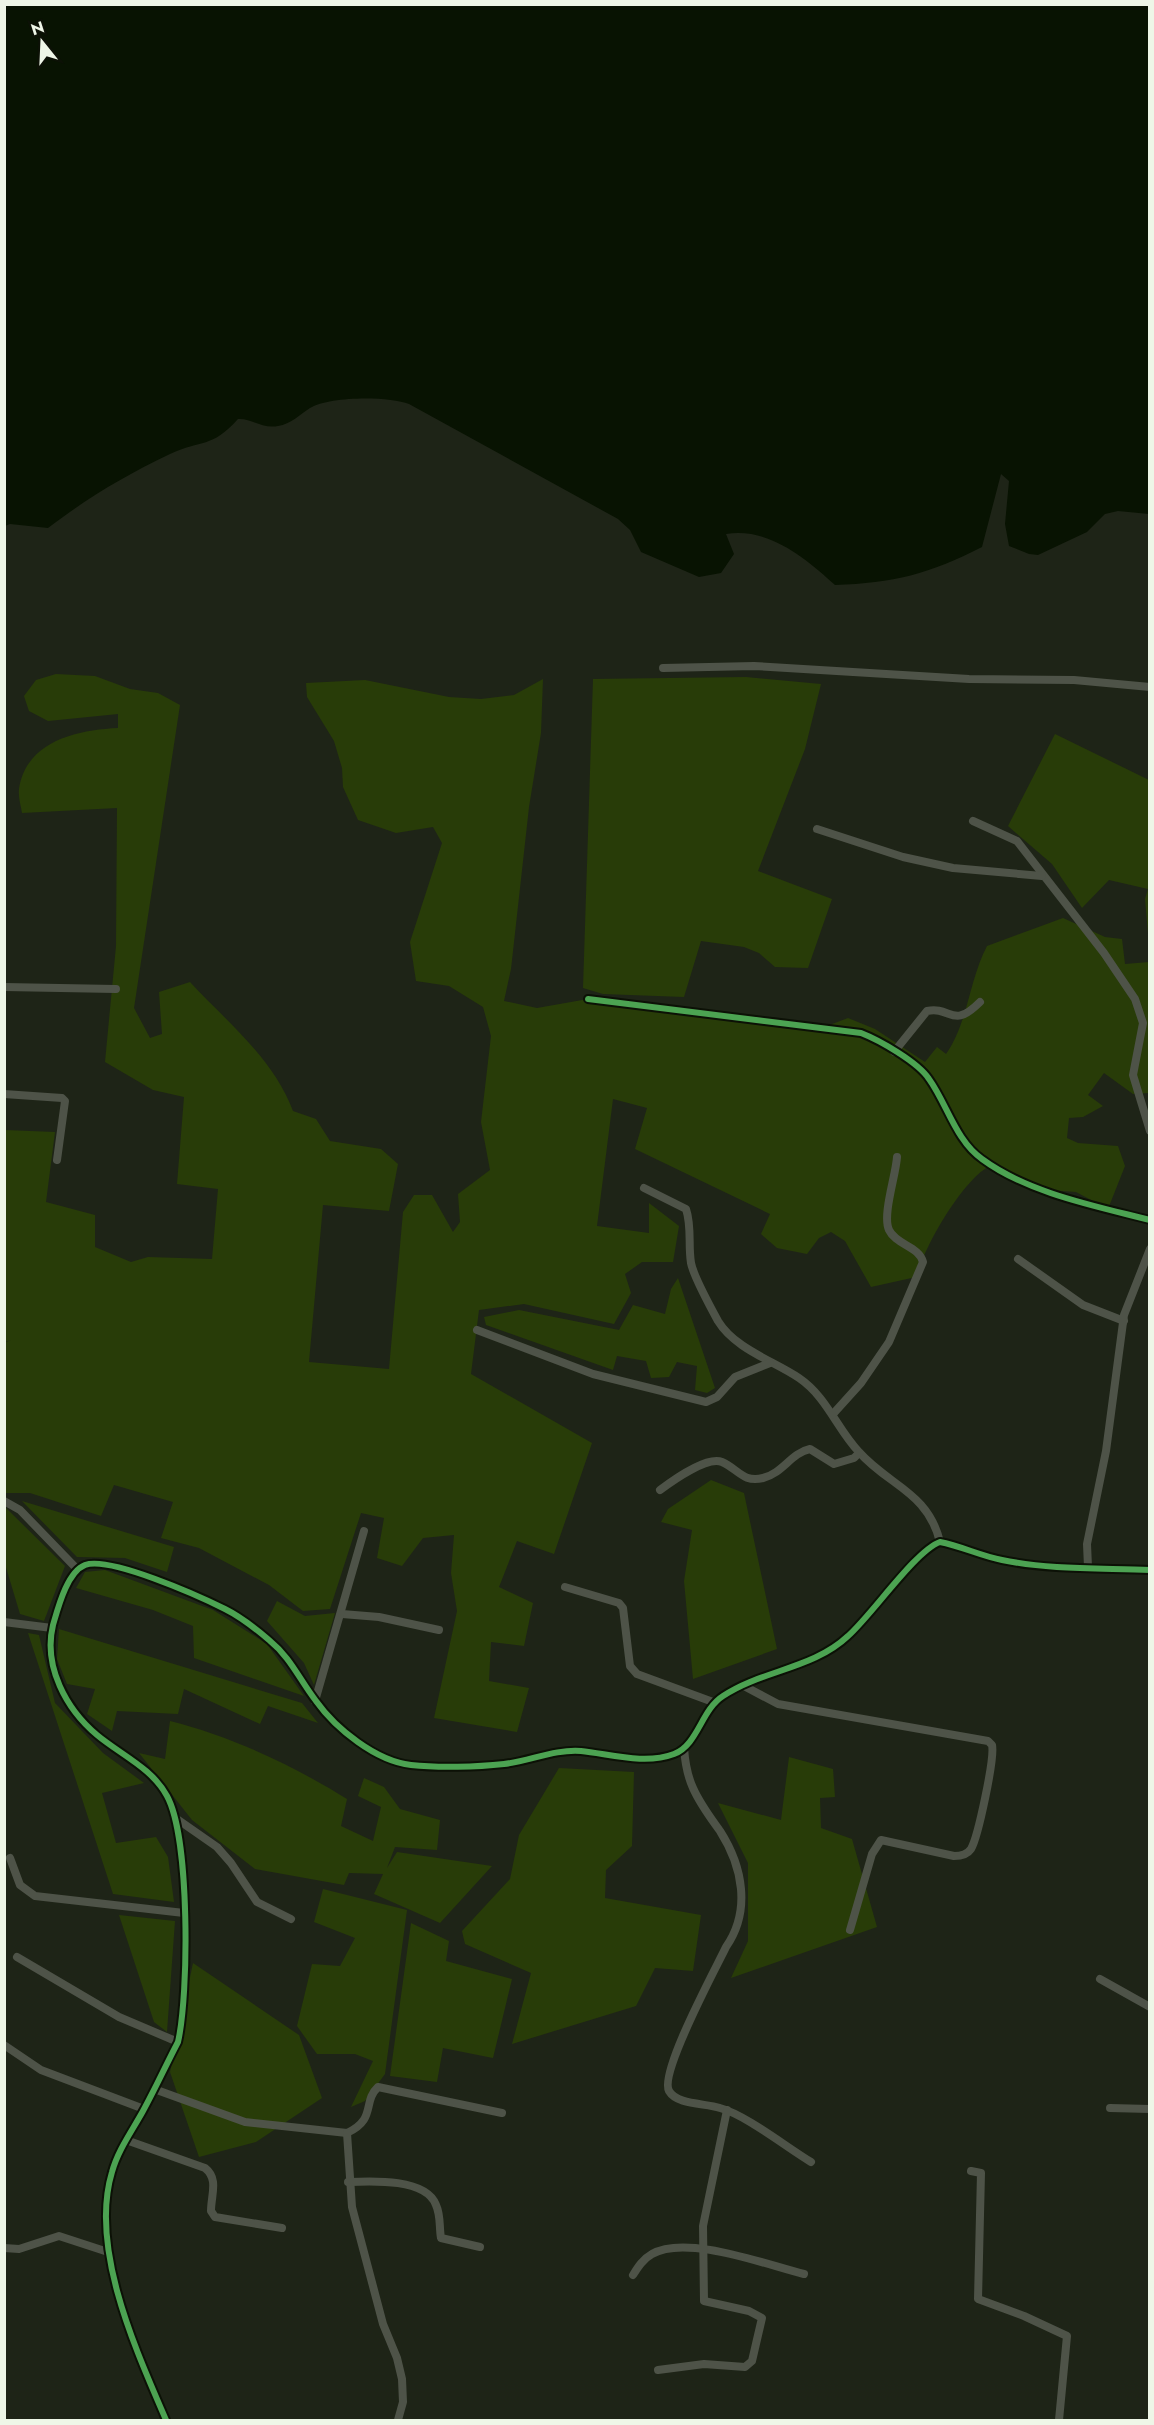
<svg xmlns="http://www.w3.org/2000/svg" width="1154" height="2425" font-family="Jost,sans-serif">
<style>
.green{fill:#283c08}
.water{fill:#081302}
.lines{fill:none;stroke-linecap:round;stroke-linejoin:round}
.minor{stroke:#4e5348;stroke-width:8}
.cycleway-casing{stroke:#0c1106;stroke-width:10}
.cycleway{stroke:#4ca352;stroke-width:6}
</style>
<rect width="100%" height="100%" fill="#1e2417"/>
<g class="green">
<path d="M56,674L95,676L130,689L158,693L180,705L134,1008L150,1038L162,1034L159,992L190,982C228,1023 273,1058 293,1111L316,1119L330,1141L381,1149L398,1164L389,1211L323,1205L309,1362L389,1369L403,1212L414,1195H432L453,1232L460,1222L458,1194L490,1170L481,1122L491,1036L483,1007L449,986L416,981L410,942L442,843L433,827L396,833L358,820L343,787L342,768L334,741L307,697L306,683L365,680L449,697L481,699L514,695L543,679L541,733L529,807L511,969L504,1001L537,1008L588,999L819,1029L848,1018L875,1029L925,1062L937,1047L946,1054C968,1023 969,980 987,946L1063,918L1105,937L1122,939L1125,964L1149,962V1093L1133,1094L1104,1073L1088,1095L1103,1106L1083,1117L1069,1118L1067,1138L1078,1143L1118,1146L1125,1166L1108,1209L1076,1192L1035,1189L991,1165C962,1180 925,1246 916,1277L871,1287L845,1241L831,1232L819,1238L807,1254L777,1248L761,1234L770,1214L635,1149L647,1108L613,1099L597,1226L649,1233V1203L679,1226L673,1262H642L625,1274L631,1293L614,1324L524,1304L479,1310L471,1374L592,1443L554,1554L517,1541L499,1587L533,1603L524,1646L491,1642L489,1681L529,1688L517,1732L434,1718L457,1611L451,1573L454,1535L423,1538L402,1566L377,1558L384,1518L361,1513L330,1609L303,1611L269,1585L199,1548L161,1538L173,1502L114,1485L101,1516L30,1493H5L4,1343L11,1340L5,1342V1130L55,1132L46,1202L95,1215V1247L131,1262L148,1257L212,1259L218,1189L177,1184L184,1097L153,1090L105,1062L116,946L117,808L22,813C21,806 18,797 19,789C26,741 77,730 118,728V714L48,721L29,711L24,696L36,680Z"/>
<path d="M746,677L821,684L805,749L758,871L832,899L808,968L775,967L759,953L744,947L701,941L684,997L603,994L583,988L593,679Z"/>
<path d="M1055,734L1149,780V945L1145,899L1148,889L1109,880L1082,908L1052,864L1008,826Z"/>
<path d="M678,1278L715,1388L707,1393L695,1390L697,1366L677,1362L669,1377L651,1378L646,1361L617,1356L613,1370L486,1325L484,1317L519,1310L619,1330L633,1305L665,1314L671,1289Z"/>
<path d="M711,1480L744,1493L777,1649L693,1679L684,1581L692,1530L661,1522L668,1509Z"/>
<path d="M22,1501L174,1547L167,1572L125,1558L77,1557Z"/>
<path d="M4,1506L65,1566L44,1621L20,1614L5,1564Z"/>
<path d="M105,1570L213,1610L267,1644L304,1696L194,1658L193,1626L153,1610L76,1588L85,1572Z"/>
<path d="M277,1601L305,1616L335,1613L314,1685L304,1663L267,1621Z"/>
<path d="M59,1629L302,1703L318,1723L268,1706L260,1724L184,1689L178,1714L117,1711L112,1731L87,1714L95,1689L67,1684L57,1659Z"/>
<path d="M28,1633L39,1635L55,1703L103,1753L144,1783L102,1793L116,1843L156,1837L168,1857L174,1902L113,1894Z"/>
<path d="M170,1721C231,1736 294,1766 347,1799L341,1826L373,1841L381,1807L358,1796L364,1778L384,1787L400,1809L440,1820L437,1850L395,1847L387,1868L397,1852L492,1866L440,1923L374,1894L383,1874L349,1873L344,1885L255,1869L192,1820L139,1753L165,1759Z"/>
<path d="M789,1757L833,1769L835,1797L820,1798L821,1828L852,1839L877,1927L731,1978L748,1941V1863L718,1803L781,1820Z"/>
<path d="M559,1768L634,1772L632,1846L606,1870L605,1898L701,1915L693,1971L655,1968L636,2006L512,2044L531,1973L465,1944L462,1931L510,1879L519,1835Z"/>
<path d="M323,1889L407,1910L385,2074L365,2101L351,2107L373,2061L355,2054H317L297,2026L312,1964L340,1966L355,1938L314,1922Z"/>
<path d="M119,1915L175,1921L167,2032L154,2022Z"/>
<path d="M411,1923L449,1941L446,1961L512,1979L493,2058L443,2048L437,2082L390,2076Z"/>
<path d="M193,1963L299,2035L322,2098L256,2142L199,2157L170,2072Z"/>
</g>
<path class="water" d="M5,4L1149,5V514L1118,511L1105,514L1087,532L1038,555L1029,554L1009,546L1005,524L1009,481L1001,474L982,547C930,574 893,583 835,585C806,558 768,527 726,534L734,554L721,573L699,577L641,552L630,530L618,519L409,404C389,396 329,396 310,408C299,415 291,424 278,426C262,429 251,418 238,419C211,449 202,439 170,454C124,476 89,497 48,528L10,524L5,526Z"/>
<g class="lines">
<g class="minor">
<path d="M663,668L754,666L969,679L1074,680L1150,687"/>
<path d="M973,821L1017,841L1104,953L1135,999L1143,1023L1133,1075L1150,1131"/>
<path d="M817,829L903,857L953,868L1042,876"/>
<path d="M4,987L116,989"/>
<path d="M588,999L861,1033C879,1040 918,1062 929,1079C947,1104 956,1141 982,1159C1028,1193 1095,1206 1150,1220"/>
<path d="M894,1052L927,1011C952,1006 952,1030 980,1002"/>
<path d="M4,1094L62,1098L65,1101L57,1160"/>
<path d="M644,1188L686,1209C692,1227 688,1245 691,1263C693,1274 712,1310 718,1321C735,1349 774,1361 799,1378C827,1397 837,1429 859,1452C889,1486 928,1492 940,1542"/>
<path d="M1018,1259L1083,1305L1124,1321"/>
<path d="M477,1330L593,1374L706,1402L717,1397L735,1377L770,1363"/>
<path d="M833,1414L861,1383L889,1342L923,1262C919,1246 896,1245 889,1230C882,1215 896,1175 897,1157"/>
<path d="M660,1490C672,1481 707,1456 722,1462C738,1469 743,1483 763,1478C783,1473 791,1453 810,1449L834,1464L854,1458L859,1453"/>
<path d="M4,1501L20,1510L78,1570"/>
<path d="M1088,1567L1087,1544L1106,1451L1124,1315L1150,1249"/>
<path d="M565,1587L619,1603L623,1608L630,1666L637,1674L713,1702"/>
<path d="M342,1614L379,1617L439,1630"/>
<path d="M4,1622L52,1628"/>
<path d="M742,1685L778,1704L988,1741L992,1745C995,1758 978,1837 971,1849C967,1855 961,1856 954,1856L881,1840L872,1854L850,1930"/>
<path d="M315,1701L364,1531"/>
<path d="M684,1748C685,1762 687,1775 693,1788C700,1804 710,1817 720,1831C743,1867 751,1911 726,1947C715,1970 659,2073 669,2091C677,2105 705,2103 720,2108C746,2115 786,2147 811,2162"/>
<path d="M174,1817L217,1847L231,1863L257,1902L291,1919"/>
<path d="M10,1858L20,1885L35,1896L184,1913"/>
<path d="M17,1957L119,2017L178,2042"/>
<path d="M1100,1979L1150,2007"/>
<path d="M4,2045L41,2070L144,2109"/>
<path d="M154,2089L245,2122L347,2133C377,2119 362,2102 378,2087L502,2113"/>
<path d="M1110,2108L1150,2109"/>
<path d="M347,2133L352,2207L383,2324L397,2358L402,2379L403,2402L398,2420"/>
<path d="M126,2140L205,2168C219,2179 211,2195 211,2211L215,2217L282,2228"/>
<path d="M971,2171L981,2173L978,2299L1024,2316L1067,2336L1059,2420"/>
<path d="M348,2182C371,2181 426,2178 436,2205C441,2216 439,2227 441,2238L480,2247"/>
<path d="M4,2248L19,2249L59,2236L108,2252"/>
<path d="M633,2275C638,2267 643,2259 652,2254C686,2234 767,2265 804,2274"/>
<path d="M658,2370L704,2364L745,2367L752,2361L762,2318L749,2311L704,2301L703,2226L727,2110"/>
<path d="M166,2420C136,2350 89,2248 112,2172C118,2150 132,2131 143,2111C155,2089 166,2065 178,2042C189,1994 190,1838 167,1796C152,1768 121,1755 97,1735C66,1709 43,1666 53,1625C58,1608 67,1572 85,1565C110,1556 199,1596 225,1609C241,1617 255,1628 269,1640C291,1658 299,1679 316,1701C336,1729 376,1761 411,1765C438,1768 477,1767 504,1764C530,1761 555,1749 581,1751C610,1754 645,1765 674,1754C698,1745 701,1710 723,1696C762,1670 813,1669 848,1636C872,1615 915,1551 940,1542C961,1546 981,1556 1002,1560C1050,1570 1100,1568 1150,1570"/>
</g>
<g class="cycleway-casing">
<g id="cycleway">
<path d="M588,999L861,1033C879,1040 918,1062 929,1079C947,1104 956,1141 982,1159C1028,1193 1095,1206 1150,1220"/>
<path d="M166,2420C136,2350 89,2248 112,2172C118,2150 132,2131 143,2111C155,2089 166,2065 178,2042C189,1994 190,1838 167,1796C152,1768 121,1755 97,1735C66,1709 43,1666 53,1625C58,1608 67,1572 85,1565C110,1556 199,1596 225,1609C241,1617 255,1628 269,1640C291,1658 299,1679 316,1701C336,1729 376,1761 411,1765C438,1768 477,1767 504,1764C530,1761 555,1749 581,1751C610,1754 645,1765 674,1754C698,1745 701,1710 723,1696C762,1670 813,1669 848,1636C872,1615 915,1551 940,1542C961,1546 981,1556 1002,1560C1050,1570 1100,1568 1150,1570"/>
</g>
</g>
<use href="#cycleway" class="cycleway"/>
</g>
<rect width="1154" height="2425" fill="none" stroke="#eef6e7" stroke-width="12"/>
<g transform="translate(42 42) rotate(342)" stroke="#0c1106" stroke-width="4.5" paint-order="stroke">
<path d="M0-4.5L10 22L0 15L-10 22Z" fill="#eef6e7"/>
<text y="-9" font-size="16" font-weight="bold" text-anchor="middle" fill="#eef6e7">N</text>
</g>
</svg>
